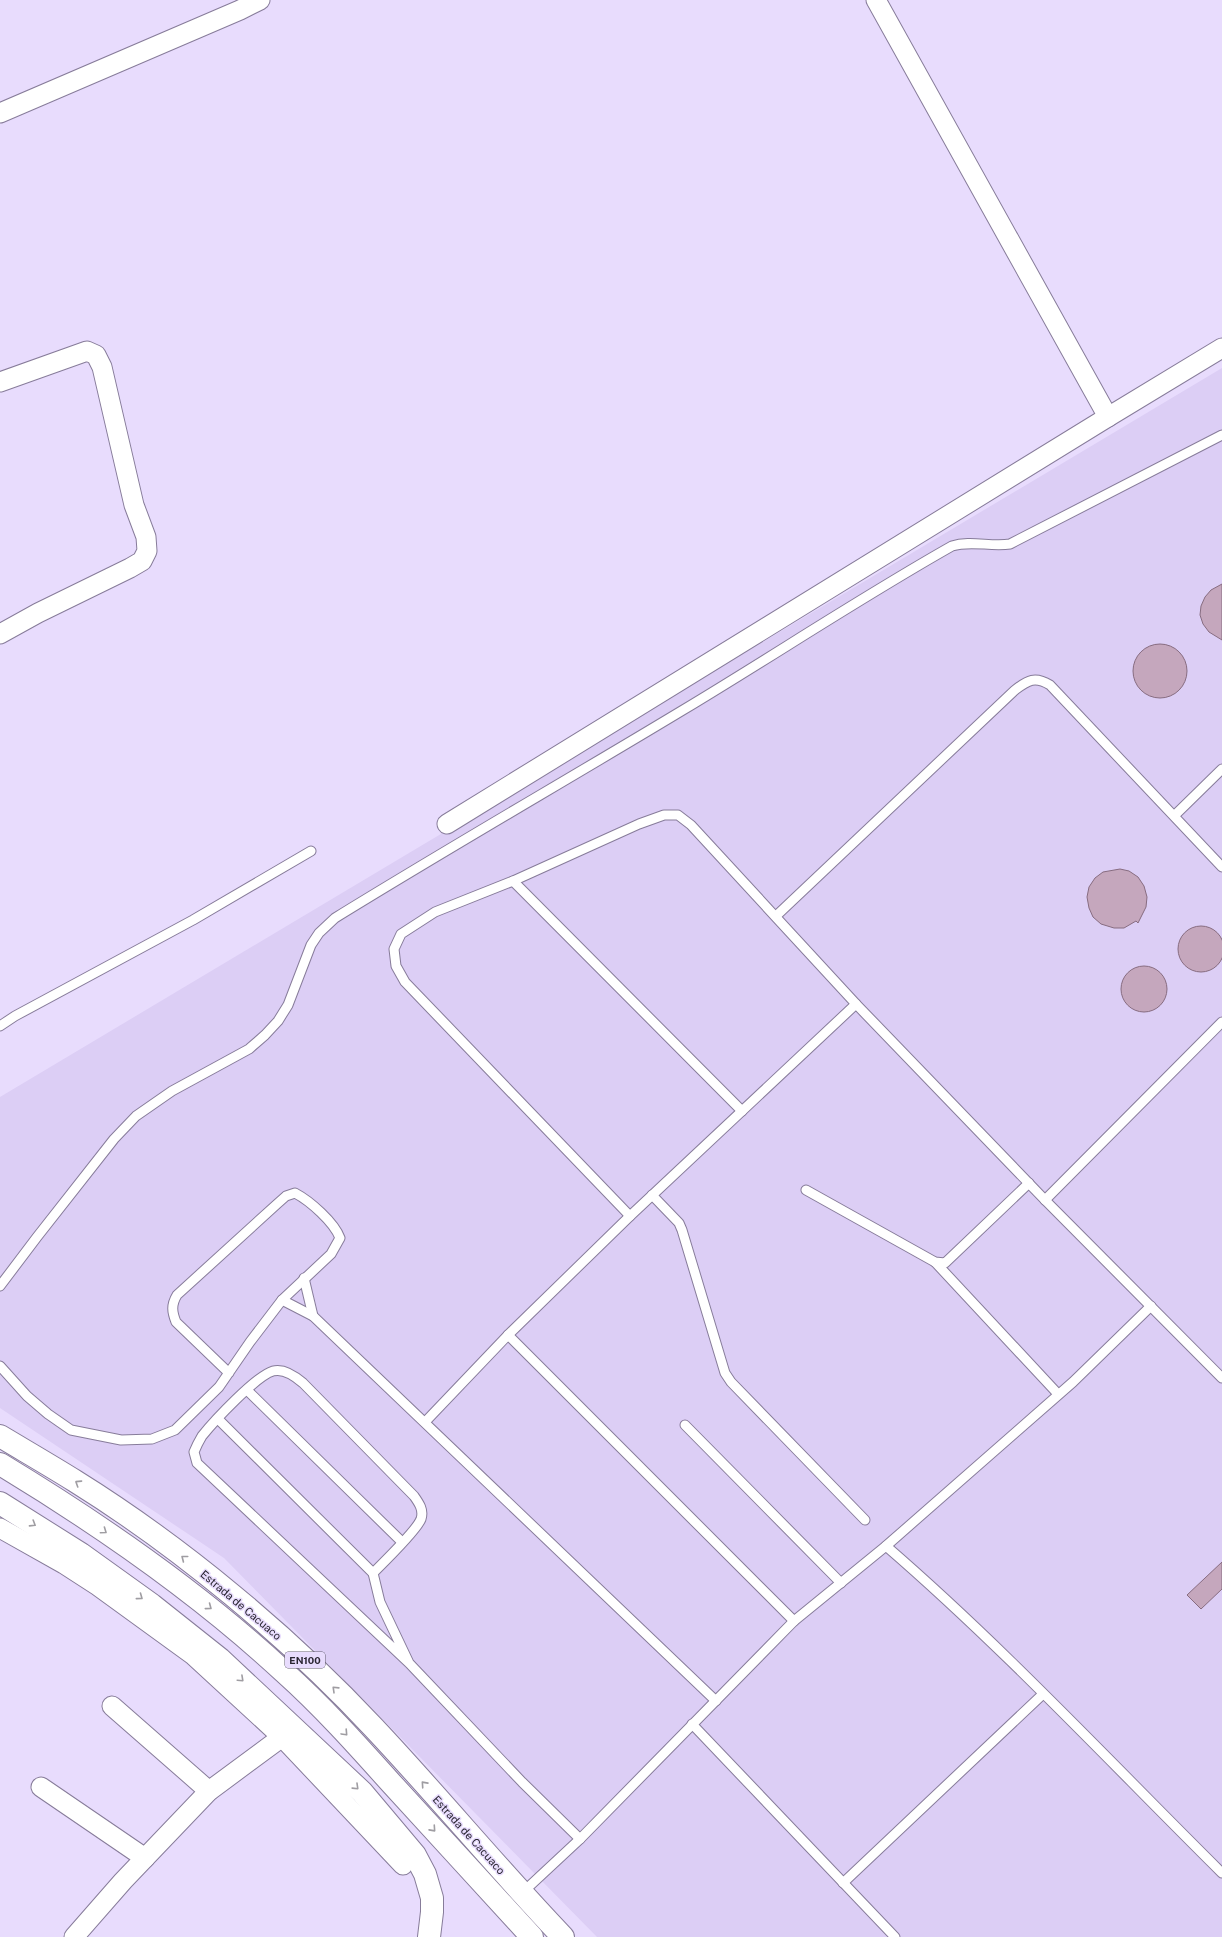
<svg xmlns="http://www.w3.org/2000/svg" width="1222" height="1937" font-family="'Public Sans',sans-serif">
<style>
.built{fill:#dccef5}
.building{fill:#c5a7bd;stroke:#876c80}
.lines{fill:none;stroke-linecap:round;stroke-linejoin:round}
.service-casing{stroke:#877c9a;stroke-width:11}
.minor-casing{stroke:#877c9a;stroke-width:21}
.secondary-casing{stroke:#877c9a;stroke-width:24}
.primary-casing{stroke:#877c9a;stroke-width:24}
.service{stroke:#fff;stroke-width:9}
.minor{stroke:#fff;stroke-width:19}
.secondary{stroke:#fff;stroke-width:22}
.primary{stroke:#fff;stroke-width:22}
.oneway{stroke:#9f9da2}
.labels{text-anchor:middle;stroke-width:3;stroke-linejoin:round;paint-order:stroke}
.shield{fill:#e8dcfd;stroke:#625c6e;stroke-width:1}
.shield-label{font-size:10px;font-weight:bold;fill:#292531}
.street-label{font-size:11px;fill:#292531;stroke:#e8dcfd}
</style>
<rect width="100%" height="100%" fill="#e8dcfd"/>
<path class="built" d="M1222,368V1937H597L224,1558L0,1408V1097Z"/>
<g class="building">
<path d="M1222,584V640L1209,632L1203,624L1200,615L1201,606L1205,597L1211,590Z"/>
<circle cx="1160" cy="671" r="27"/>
<path d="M1120,869L1129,871L1138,877L1144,886L1147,897L1146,907L1138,923L1136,921L1124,928H1114L1101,924L1093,917L1089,908L1087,897L1089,887L1095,878L1103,872Z"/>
<circle cx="1201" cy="949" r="23"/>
<circle cx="1144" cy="989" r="23"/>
<path d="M1222,1562V1589L1201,1609L1187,1595Z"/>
</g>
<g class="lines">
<g class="service-casing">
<g id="service">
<path d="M1175,815L1222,769"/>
<path d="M513,881L742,1111"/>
<path d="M776,916L1015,690C1028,680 1035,676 1050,685L1222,867"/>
<path d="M0,1026L15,1016L193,920L311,851"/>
<path d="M806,1190L935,1262L945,1263L1029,1183"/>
<path d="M652,1195L679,1223L682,1230L725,1373L731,1382L865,1520"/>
<path d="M1045,1200L1222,1022"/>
<path d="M630,1216L405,982L396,966L394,949L401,934L435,912L513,881L639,824L664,815H678L691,825L856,1004L1045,1200L1222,1378"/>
<path d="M935,1262L1058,1394"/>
<path d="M304,1278L313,1316"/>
<path d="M0,1286L37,1237L114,1139L136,1116L172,1091L249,1049L265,1035L278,1021L288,1005L311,945L319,933L335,918C450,847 567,780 683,710C773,656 860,598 952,546C970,540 991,547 1010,544L1222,435"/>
<path d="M282,1300L313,1316L716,1701"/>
<path d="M508,1335L794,1621"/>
<path d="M0,1366L27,1396L48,1414L71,1430L121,1440L152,1439L175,1430L219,1387L250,1342L282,1300L331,1254L340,1238C334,1222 310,1201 295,1193L286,1196L277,1204L177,1295C171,1305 172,1312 176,1322L229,1373"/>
<path d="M247,1390L402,1542"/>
<path d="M218,1419L373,1573"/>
<path d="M426,1421L508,1335L630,1216L856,1004"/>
<path d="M685,1425L841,1583"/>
<path d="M886,1546C1004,1648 1111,1763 1222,1873"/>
<path d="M409,1663L380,1602L373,1573C383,1563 417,1530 421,1519C424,1510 419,1503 414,1496L303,1383C295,1376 284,1368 273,1371C256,1376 214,1421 202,1436C199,1441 196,1447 194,1452L197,1463L409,1663L522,1782L580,1839"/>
<path d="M692,1724L895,1937"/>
<path d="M843,1883L1043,1694"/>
<path d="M522,1893L580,1839L794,1621L886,1546L1073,1382L1151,1306"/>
</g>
</g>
<g class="minor-casing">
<g id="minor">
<path d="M876,0L1108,417"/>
<path d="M0,113L240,10L260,0"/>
<path d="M0,382L87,351L96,355L102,367L134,505L146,537L147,551L142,561L130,568L38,613L0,634"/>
<path d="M447,824L1108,417L1222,348"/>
<path d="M0,1528L64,1564L98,1586L193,1655L282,1737L403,1865"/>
<path d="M112,1706L209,1791"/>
<path d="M41,1787L145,1858"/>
<path d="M74,1937L123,1881L209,1791L282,1737"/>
</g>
</g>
<g class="secondary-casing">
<path id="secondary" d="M0,1503L81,1554L152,1605L220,1659L362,1792L415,1855L425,1874L432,1898V1912L429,1937"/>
</g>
<g class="primary-casing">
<g id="primary">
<path d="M0,1436C25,1451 51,1466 75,1481C181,1547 289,1637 374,1728C438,1796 498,1869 563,1937"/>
<path d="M0,1464C101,1525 198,1592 284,1672C322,1706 357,1745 391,1783C438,1834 485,1886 532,1937"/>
</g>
</g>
<use href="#service" class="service"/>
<use href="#minor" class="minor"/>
<use href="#secondary" class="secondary"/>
<use href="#primary" class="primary"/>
</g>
<defs><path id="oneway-chevron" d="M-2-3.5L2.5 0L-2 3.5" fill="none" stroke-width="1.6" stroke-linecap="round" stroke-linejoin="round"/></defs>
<g class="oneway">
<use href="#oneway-chevron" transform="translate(78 1483) rotate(-147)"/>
<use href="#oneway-chevron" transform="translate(33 1524) rotate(32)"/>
<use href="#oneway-chevron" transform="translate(104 1531) rotate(35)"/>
<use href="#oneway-chevron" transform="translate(184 1558) rotate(-142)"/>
<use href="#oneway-chevron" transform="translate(140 1597) rotate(36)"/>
<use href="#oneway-chevron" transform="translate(209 1607) rotate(37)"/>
<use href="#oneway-chevron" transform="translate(241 1679) rotate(43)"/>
<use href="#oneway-chevron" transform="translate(335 1689) rotate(-136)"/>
<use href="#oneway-chevron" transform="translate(345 1733) rotate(47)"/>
<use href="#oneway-chevron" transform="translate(424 1784) rotate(-132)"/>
<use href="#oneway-chevron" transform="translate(356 1787) rotate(44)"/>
<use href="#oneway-chevron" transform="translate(433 1829) rotate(48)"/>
</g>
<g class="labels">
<rect class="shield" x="285" y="1652" width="40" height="16" rx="3"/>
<g class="shield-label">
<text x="305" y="1664">EN100</text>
</g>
<g class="street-label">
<text transform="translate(241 1605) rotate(40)" y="4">Estrada de Cacuaco</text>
<text transform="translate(469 1835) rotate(48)" y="4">Estrada de Cacuaco</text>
</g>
</g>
</svg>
